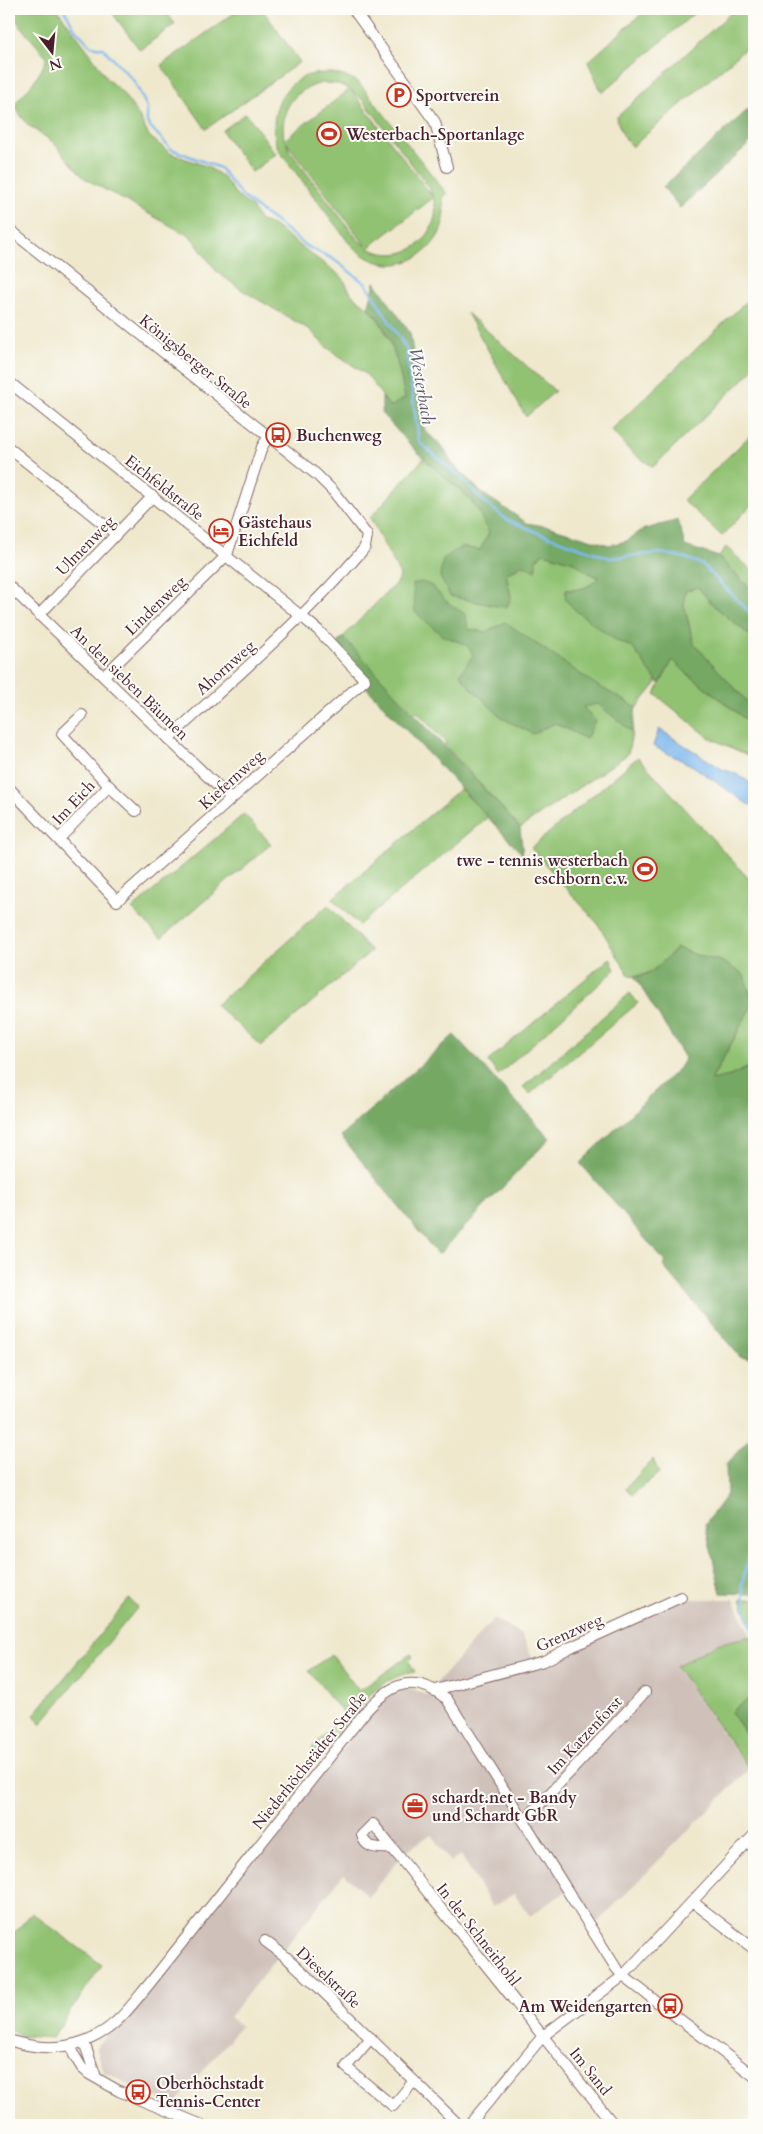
<svg xmlns="http://www.w3.org/2000/svg" width="763" height="2134" font-family="Cardo,serif">
<style>
.industrial{fill:#cfc1ba}
.green{fill:#91c272;stroke:#6e704e;fill-rule:evenodd}
.forest{fill:#74a864;stroke:#5f6448}
.water{fill:#7bb8ee;stroke:#626c8c}
.lines{fill:none;stroke-linecap:round;stroke-linejoin:round}
.stream{stroke:#7bb8ee;stroke-width:2.5}
.minor-casing{stroke:#846564;stroke-width:12}
.minor{stroke:#fff;stroke-width:10}
.labels{text-anchor:middle;stroke-width:4;stroke-linejoin:round;paint-order:stroke}
.poi-label{font-size:16px;font-weight:bold;fill:#4a1f2b;stroke:#fdfcf7;text-anchor:start}
.street-label{font-size:16px;fill:#4a1f2b;stroke:#fdfcf7}
.water-label{font-size:18px;font-style:italic;fill:#5b556f;stroke:#fdfcf7}
</style>
<rect width="100%" height="100%" fill="#fdfcf7"/>
<filter id="ink" filterUnits="userSpaceOnUse"><feTurbulence type="fractalNoise" baseFrequency=".02" numOctaves="2"/><feDisplacementMap in="SourceGraphic" scale="10" xChannelSelector="R" yChannelSelector="G"/><feConvolveMatrix kernelMatrix="1 2 1 2 8 2 1 2 1" color-interpolation-filters="sRGB"/></filter>
<filter id="wash" filterUnits="userSpaceOnUse"><feTurbulence type="fractalNoise" baseFrequency=".0096" numOctaves="4" result="noise"/><feDisplacementMap in="SourceGraphic" scale="20" xChannelSelector="R" yChannelSelector="G"/><feGaussianBlur stdDeviation="1.12" result="paint"/><feColorMatrix in="noise" values="0 0 0 0 0 0 0 0 0 0 0 0 0 0 0 0 0 1.4 0 .05"/><feComposite in="paint" operator="in"/></filter>
<g filter="url(#wash)">
<rect width="100%" height="100%" fill="#efe8cd"/>
<path class="industrial" d="M672,1599H734L751,1636L717,1644L676,1667L748,1770L597,1923L573,1887L530,1916L514,1894L492,1907L461,1855L450,1862L431,1834L405,1852L368,1897L344,1874L229,2017L241,2026L173,2106L104,2072L96,2047L387,1695L408,1688L426,1695L494,1618L522,1635L534,1661Z"/>
<g class="green">
<path d="M9,9H57L95,60L107,79L121,91L137,113L149,136L170,153L208,167L222,176L238,197L252,207L260,221L271,224L342,277L352,295L371,310L380,322L390,341L399,368L405,398L390,407L368,376L325,346L310,330L242,290L217,272L191,237L84,178L53,142L28,125L13,105C27,91 41,75 47,57L24,31Z"/>
<path d="M120,9H164L175,24L140,50L113,14Z"/>
<path d="M240,9H262L300,62L206,129L161,65Z"/>
<path d="M647,9H699L602,93L588,62Z"/>
<path d="M735,9H754V41L632,147L624,137L616,118Z"/>
<path d="M333,73L353,79L361,85L447,194L443,197C443,203 444,210 444,217C442,245 410,270 382,263C368,260 359,253 349,243L278,149C267,119 279,81 313,74C320,73 327,73 333,73ZM322,83L337,84L350,89L284,140C280,108 292,91 322,83ZM351,90L363,100L429,187L433,197ZM286,142L366,246L358,240L291,153ZM433,198C436,204 436,213 434,220C426,250 395,262 368,248Z"/>
<path d="M246,113L276,154L252,172L222,131Z"/>
<path d="M751,297L754,299V369L653,467L631,452L611,430Z"/>
<path d="M467,313L555,391L526,417Z"/>
<path d="M754,432V502L722,536L683,500Z"/>
<path d="M424,458C440,475 461,487 475,506C481,513 483,524 490,533L480,550L461,547L450,596L496,606L511,597L506,574C519,566 533,562 544,553L574,562L589,573L599,577C589,588 581,590 567,590L617,641L632,647L656,680V684L623,724L632,732L628,754L520,828L444,744L446,743L417,712L414,714L343,637L399,580L400,575L370,518Z"/>
<path d="M726,547L754,572V593L719,557Z"/>
<path d="M698,587L712,604L754,639V709L694,644L684,606L685,591Z"/>
<path d="M673,659L684,671L754,726V758L710,738L655,694Z"/>
<path d="M638,757L750,880L754,889V1065L730,1076L711,1081L739,1030L721,961L702,957L677,948C663,960 650,980 629,975L598,924L531,848Z"/>
<path d="M460,789L488,817L359,925L332,899Z"/>
<path d="M244,814L271,844L161,938L132,909Z"/>
<path d="M328,905L371,951L261,1046L216,1005Z"/>
<path d="M610,958L615,970L498,1075L488,1061Z"/>
<path d="M630,993L638,1003L530,1094L523,1087Z"/>
<path d="M754,1358V1460L751,1436Z"/>
<path d="M653,1459L659,1473L632,1495L626,1488Z"/>
<path d="M129,1599L138,1607L41,1724L34,1715Z"/>
<path d="M741,1599H754V1630L746,1614Z"/>
<path d="M751,1636L754,1642V1695L731,1712L754,1745V1776L676,1666L717,1644Z"/>
<path d="M331,1654L359,1691L411,1654L413,1657L409,1661L415,1672C364,1680 354,1723 321,1754L311,1749L344,1714L309,1671Z"/>
<path d="M32,1913L102,1965L52,2038L22,2036L9,2030V1939Z"/>
</g>
<g class="forest">
<path d="M754,104V139L680,208L663,187Z"/>
<path d="M375,282L410,333L425,431L442,446L452,463L482,493L527,523L550,527L609,545L627,541L642,530L678,520L685,546L719,557L754,593V639L712,604L698,587L685,591L684,606L694,644L754,709V726L684,671L673,660L659,684L632,647L617,641L601,630L575,610L565,599L566,590C581,590 589,588 599,577L589,573L574,562L544,553L536,559V571L522,564L506,574L511,597L507,607L496,606L450,596L440,577L443,559L461,547L480,550L489,533C483,524 481,513 475,506C464,490 447,481 433,467C415,451 399,432 382,414V397L390,407L405,398C400,371 391,326 368,308Z"/>
<path d="M422,582L432,586L447,602L466,615L468,629L486,632L505,622L595,684L636,707L632,732L598,704L583,707L595,721L586,739L555,723L533,734L502,718L468,685L460,674L473,655L468,646L442,635L415,612L413,584Z"/>
<path d="M343,637L520,828L523,855L364,685L358,681L331,649Z"/>
<path d="M677,948L702,957L721,961L744,975L753,1003L711,1080L730,1076L754,1065V1359L740,1357L663,1266L666,1263L580,1163L679,1068L685,1058L634,976C650,979 666,958 677,948Z"/>
<path d="M454,1035L550,1138L438,1255L341,1136Z"/>
<path d="M751,1436L754,1460V1594L721,1593L705,1524L727,1494L726,1465Z"/>
<path d="M754,1695V1745L731,1712Z"/>
</g>
<path class="water" d="M659,729L722,769L736,774L754,785V804L749,805L693,766L653,746Z"/>
<g class="lines">
<g class="stream">
<path d="M64,9L75,29L91,46L103,48L134,81L147,107V123L171,149L220,168L241,195L262,212L280,225L306,246L333,259L366,284L406,348L419,442L462,478L483,501L506,519L539,533L610,558L661,553L686,558L703,565L754,617"/>
<path d="M754,1504L753,1507V1537L742,1585L746,1612L754,1633"/>
</g>
</g>
</g>
<g filter="url(#ink)">
<g class="lines">
<g class="minor-casing">
<g id="minor">
<path d="M353,9L435,122L447,167"/>
<path d="M9,229L317,475L333,491L367,535L365,547L362,551C303,619 235,678 168,739"/>
<path d="M9,382L301,616L318,630L365,680L117,901L9,788"/>
<path d="M9,448L116,534"/>
<path d="M9,586L231,799"/>
<path d="M39,615L153,496"/>
<path d="M104,676L227,555L262,447L268,437"/>
<path d="M82,715L62,734L109,786L136,811"/>
<path d="M59,839L109,786"/>
<path d="M435,1690L544,1661L571,1647L681,1597"/>
<path d="M524,1821L645,1692"/>
<path d="M393,1849L373,1824L362,1835C366,1851 380,1847 393,1849L614,2125"/>
<path d="M693,1902L754,1949"/>
<path d="M265,1941L285,1956L311,1980L459,2125"/>
<path d="M371,2038L346,2067L393,2106L414,2081"/>
<path d="M9,2040C46,2053 87,2049 117,2021C129,2010 139,1996 150,1983L366,1711C392,1682 415,1673 447,1699L616,1968L623,1976L754,2076"/>
<path d="M84,2042L96,2077"/>
<path d="M71,2045L74,2055L82,2068L89,2074L119,2091L202,2125"/>
<path d="M469,2125L543,2036L623,1976L754,1835"/>
</g>
</g>
<use href="#minor" class="minor"/>
</g>
</g>
<defs>
<g id="parking-ring" transform="scale(1.25)"><circle r="9.5" fill="#fdfcf7" stroke="#c8321e" stroke-width="1.5"/><path d="M-3.5-5.5H1a3.5 3.5 0 0 1 0 7H-1V5.5H-3.5ZM-1-3.4V-.6H.8a1.4 1.4 0 0 0 0-2.8Z" fill="#c8321e"/></g>
<g id="stadium-ring" transform="scale(1.25)"><circle r="9.5" fill="#fdfcf7" stroke="#c8321e" stroke-width="1.5"/><path d="M0-5a6.5 5 0 1 0 0 10a6.5 5 0 1 0 0-10ZM-3.5-1.8h7v3.6h-7Z" fill="#c8321e"/></g>
<g id="bus-ring" transform="scale(1.25)"><circle r="9.5" fill="#fdfcf7" stroke="#c8321e" stroke-width="1.5"/><path d="M-5-6H5V4H4V6H2V4H-2V6H-4V4H-5ZM-3.5-4V0h7V-4ZM-3.5 1.2v1.5H-2V1.2ZM2 1.2v1.5H3.5V1.2Z" fill="#c8321e"/></g>
<g id="hotel-ring" transform="scale(1.25)"><circle r="9.5" fill="#fdfcf7" stroke="#c8321e" stroke-width="1.5"/><path d="M-6-4.5h1.5V1H6V5H4.5V3h-9V5H-6ZM-4 0a1.8 1.8 0 1 1 3.6 0ZM.5 0V-2.5h3Q6-2.5 6 0Z" fill="#c8321e"/></g>
<g id="office-ring" transform="scale(1.25)"><circle r="9.5" fill="#fdfcf7" stroke="#c8321e" stroke-width="1.5"/><path d="M-6-3h4V-5.5h4V-3h4V5H-6ZM-1-4.5V-3h2v-1.5ZM-6 0V1H6V0Z" fill="#c8321e"/></g>
</defs>
<g fill-rule="evenodd">
<use href="#parking-ring" x="399" y="95"/>
<use href="#stadium-ring" x="329" y="134"/>
<use href="#bus-ring" x="278" y="435"/>
<use href="#hotel-ring" x="221" y="531"/>
<use href="#stadium-ring" x="645" y="869"/>
<use href="#office-ring" x="415" y="1806"/>
<use href="#bus-ring" x="670" y="2006"/>
<use href="#bus-ring" x="138" y="2092"/>
</g>
<g class="labels">
<g class="poi-label">
<text x="416" y="101">Sportverein</text>
<text x="346" y="140">Westerbach-Sportanlage</text>
<text x="296" y="441">Buchenweg</text>
<text x="238" y="528">Gästehaus<tspan x="238" dy="18">Eichfeld</tspan></text>
<text x="628" y="866" text-anchor="end">twe - tennis westerbach<tspan x="628" dy="18">eschborn e.v.</tspan></text>
<text x="432" y="1803">schardt.net - Bandy<tspan x="432" dy="18">und Schardt GbR</tspan></text>
<text x="652" y="2012" text-anchor="end">Am Weidengarten</text>
<text x="156" y="2089">Oberhöchstadt<tspan x="156" dy="18">Tennis-Center</tspan></text>
</g>
<g class="street-label">
<text transform="translate(196 361) rotate(39)" y="6">Königsberger Straße</text>
<text transform="translate(165 487) rotate(38)" y="6">Eichfeldstraße</text>
<text transform="translate(85 545) rotate(-46)" y="6">Ulmenweg</text>
<text transform="translate(155 605) rotate(-44)" y="6">Lindenweg</text>
<text transform="translate(225 667) rotate(-42)" y="6">Ahornweg</text>
<text transform="translate(130 682) rotate(44)" y="6">An den sieben Bäumen</text>
<text transform="translate(231 779) rotate(-42)" y="6">Kiefernweg</text>
<text transform="translate(73 802) rotate(-47)" y="6">Im Eich</text>
<text transform="translate(569 1632) rotate(-24)" y="6">Grenzweg</text>
<text transform="translate(584 1735) rotate(-47)" y="6">Im Katzenforst</text>
<text transform="translate(309 1760) rotate(-51)" y="6">Niederhöchstädter Straße</text>
<text transform="translate(479 1934) rotate(52)" y="6">In der Schneithohl</text>
<text transform="translate(329 1977) rotate(43)" y="6">Dieselstraße</text>
<text transform="translate(591 2071) rotate(51)" y="6">Im Sand</text>
</g>
<g class="water-label">
<text transform="translate(422 386) rotate(80)" y="6">Westerbach</text>
</g>
</g>
<rect width="763" height="2134" fill="none" stroke="#fdfcf7" stroke-width="30"/>
<g transform="translate(52 52) rotate(164)" stroke="#fdfcf7" stroke-width="4" paint-order="stroke">
<path d="M0-4L9 19L0 12L-9 19Z" fill="#4a1f2b"/>
<text y="-8" font-size="14" font-weight="bold" text-anchor="middle" fill="#4a1f2b">N</text>
</g>
</svg>
